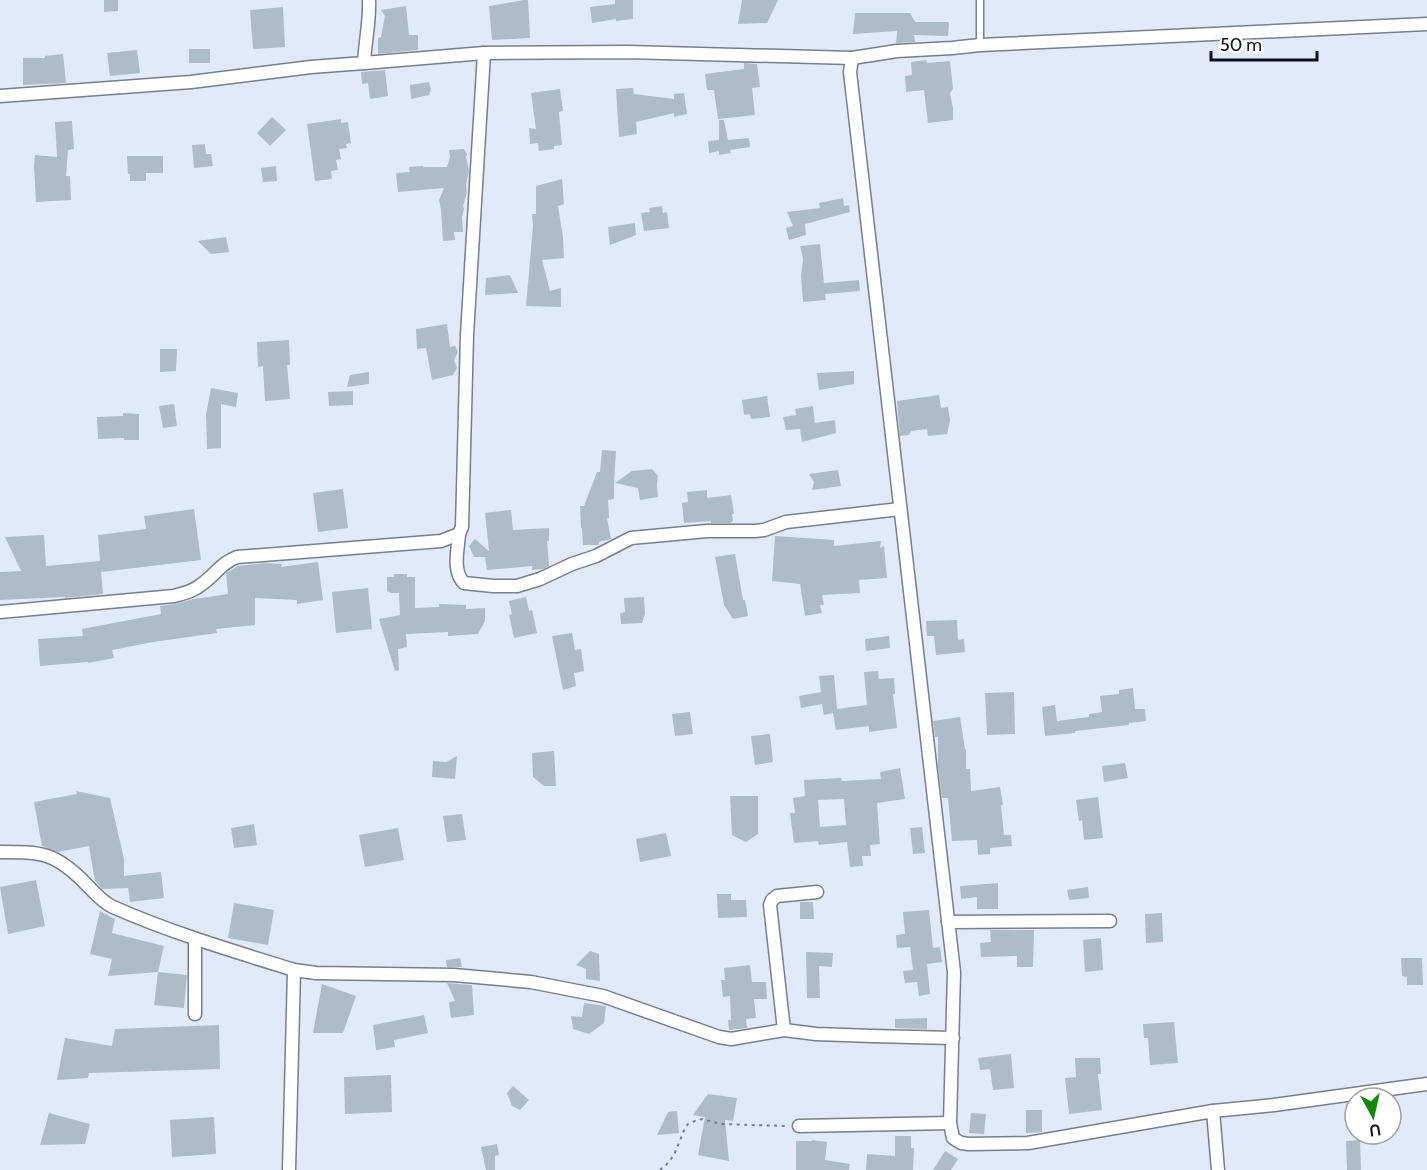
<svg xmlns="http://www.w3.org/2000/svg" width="1427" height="1170" font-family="Cabin,sans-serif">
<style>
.building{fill:#adbdc7;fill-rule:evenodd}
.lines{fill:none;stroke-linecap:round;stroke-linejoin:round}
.lane-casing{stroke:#777f8c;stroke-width:9}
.street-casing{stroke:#777f8c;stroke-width:15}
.path{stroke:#787e88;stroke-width:2;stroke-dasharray:3 4.5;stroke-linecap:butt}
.lane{stroke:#fff;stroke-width:6}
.street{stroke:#fff;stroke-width:12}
</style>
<rect width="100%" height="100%" fill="#e1eaf9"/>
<g class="building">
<path d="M104,0H118V11L104,12Z"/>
<path d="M524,0H528L530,38L492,40L489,6Z"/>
<path d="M615,0H633V19L616,21V19L592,23L590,7L615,4Z"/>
<path d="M742,0H778L767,23L738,24Z"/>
<path d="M406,6L409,35H418V50L378,54V38L381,37L385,16L381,10Z"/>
<path d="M283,7L285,47L253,49L250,10Z"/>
<path d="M855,13H910L915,22H949L948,36L914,35L915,42L896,43L897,31L853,34Z"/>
<rect x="189" y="49" width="21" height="14"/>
<path d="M137,50L140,73L110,76L107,53Z"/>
<path d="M63,54L66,83L23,85V58H45V56Z"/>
<path d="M926,60L927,63L950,61L953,89L950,93L953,108V120L928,123L924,90L906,92L905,76L912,75L911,62Z"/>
<path d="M744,63L757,64L760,87L752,88L755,115L718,119L714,90H707L705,74L744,69Z"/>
<path d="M385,70L388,96L370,99L368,83L362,84L361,72Z"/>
<path d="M429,82L431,89L429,95L411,99L410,85Z"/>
<path d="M633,88L634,94L674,99V94L684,93L687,114L674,117V113L636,122L637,134L619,137L616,89Z"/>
<path d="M560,89L563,111L559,112L562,145L554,146V149L539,151L538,143L530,144L529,128L536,129L531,93Z"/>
<path d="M272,117L286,130L270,146L257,133Z"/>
<path d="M341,119V123L348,122L351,143L346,144L347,148L339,149L341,159L336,160L338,170L331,171L332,179L315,181L307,124Z"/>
<path d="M719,120H724L728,140L749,138L750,147L730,150L731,153L719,155V151L709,153L708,141L719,140Z"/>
<path d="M72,121L74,149L68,150L66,176H70L71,200L36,202L34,166L35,155L57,157L55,122Z"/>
<path d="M205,144L206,154H211L213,166L194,168L192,145Z"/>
<path d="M464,149L467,154L466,157L469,171L466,185L467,193L463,206L464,209L462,217L463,232H454L455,240L443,241L441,210L439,200L444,188L398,192L396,173L410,172L409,167L423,166V167H447L450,157L449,150Z"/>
<path d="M127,156H163V173H146V181H130V174H128Z"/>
<path d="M276,166L277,181L263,182L261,168Z"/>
<path d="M562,179L564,204L558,206L563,237L564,258L542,260L550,291L561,288V307L526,306L533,226L532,214H536V186Z"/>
<path d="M843,198L844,206L849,205L850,212L805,224L806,235L789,240L786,228L793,226L787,212L820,208L819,203Z"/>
<path d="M662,206L663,213L667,212L669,228L644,231L641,213L650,212L649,208Z"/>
<path d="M635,223L636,235L610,245L608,227Z"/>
<path d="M226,237L229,252L211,254L198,241Z"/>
<path d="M820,244L824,283L859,280L860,291L825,294L826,300L803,302L801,276L803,259L800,246Z"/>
<path d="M510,275L518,293L485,295L486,278Z"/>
<path d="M447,324L450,347L455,346L458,352L454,360L457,368L453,375L432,380L426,348L417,349L416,329Z"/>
<path d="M289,340L290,365H287L290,399L265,401L263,366L258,367L257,342Z"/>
<path d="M160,349H177L176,371L160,372Z"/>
<path d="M854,371V384L819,390L817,373Z"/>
<path d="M369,372V384L347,387L350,375Z"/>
<path d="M211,388L238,393L236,407L221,404V448L207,449L206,415Z"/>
<path d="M353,391V405L329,406L328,392Z"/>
<path d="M939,395L941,408L948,407L950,420L947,434L928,436L927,429L911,431L909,435L900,436L897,401Z"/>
<path d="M767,396L770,417L751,419L750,414L744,415L742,400Z"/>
<path d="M174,404L177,426L163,428L159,406Z"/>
<path d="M813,406L815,423L835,420L836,433L802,442L800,429L786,430L783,417L796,415L795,409Z"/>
<path d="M123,413L139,414V440H124V438L98,439L97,417L123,416Z"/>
<path d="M602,450L616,451L614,483V499L608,500L609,518H607L611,539L599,542V545H583L582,528H581L580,506H584L597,472H600Z"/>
<path d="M652,469L658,476L657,485L658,497L640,500L638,488L615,483L632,471Z"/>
<path d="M838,470L841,486L812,490L814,482L809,474Z"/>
<path d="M343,489L348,528L318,532L313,493Z"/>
<path d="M707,490V498L731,495L734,514H732L733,521L730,523H711V521L684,523L682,503L688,502L687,492Z"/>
<path d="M194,509L201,560L101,572L103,594L65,598V597L0,600V572L21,571L5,537L44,535L46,566L100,561L98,535L146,529L144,516Z"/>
<path d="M511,510L513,530L549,528V541H547L549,566L543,569L532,570V566L487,570L485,557H474L469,546L475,539L489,551L485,513Z"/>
<path d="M775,536L834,540V546L881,541L880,548L884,546L887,578L859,580L860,593L822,595L824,605H820L822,613L805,616L800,584L772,581Z"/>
<path d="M735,554L743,600H745L748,616L733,619L724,605L715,557Z"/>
<path d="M318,562L323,600L297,604V600L255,598V625L216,629L217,633L153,642L112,650L114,658L88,663V662L40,666L38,639L83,636L82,629L161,614L160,606L175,604L194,599L228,594L226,573L238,566L265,563L282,564L281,567Z"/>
<path d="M394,574H407V577H415V608L439,607V604L466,605V609L485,608V621L478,634L448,636V632L406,634L407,647L398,649L399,670L395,671L379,619L400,615L399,593H391L387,591V577H394Z"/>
<path d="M368,588L372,629L336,633L332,592Z"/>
<path d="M526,597L529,611L532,610L537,633L514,638L509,615L512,614L509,601Z"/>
<path d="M644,597L645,614L642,623L621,624L620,613L625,612L624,598Z"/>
<path d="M957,620L958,640L964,639L965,652L936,655L934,636H927L926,621Z"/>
<path d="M572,633L575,650L581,649L584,671L574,673L576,686L563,690L552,636Z"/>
<path d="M889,636L890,648L866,651L865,639Z"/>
<path d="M878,671L879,679L894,678L895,694H893L897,728L869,732V726L836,730L833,713L824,715L822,704L801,708L799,696L821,692L819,676L834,675L837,709L867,705L864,672Z"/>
<path d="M1133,688L1135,709H1145L1146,721L1129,723V725L1075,731V733L1045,736L1042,707L1055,705L1057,721L1089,717V714L1102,712L1100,696L1119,694V690Z"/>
<path d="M1014,692L1015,734L987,735L985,693Z"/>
<path d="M690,712L693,734L675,736L672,714Z"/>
<path d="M960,717L965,749H966V769H970L971,791L1000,787L1003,805H1001L1004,835H1011L1012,846L990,848V854L978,855L977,840L952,841L948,798H942L938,766V737H935L933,721Z"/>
<path d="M770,734L773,762L755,765L751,736Z"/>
<path d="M554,751L556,786H544L533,777L532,753Z"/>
<path d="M457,756L455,779L432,777L433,761L446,762Z"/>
<path d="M1125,763L1128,778L1104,782L1102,766Z"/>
<path d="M900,768L905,799L877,803L880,844L870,845L871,856H862L863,866L850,867L847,842L819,845L818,841L794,843L790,813H795L793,798L805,796L804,780L841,778L842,781L881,779L880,772ZM844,799L846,825L820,827L818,800Z"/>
<path d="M76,791L110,798L124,859V876L161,872L164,898L130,902L128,888L102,889L95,881L89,846L58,852L42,846L34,802L77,794Z"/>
<path d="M730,796H758V834L746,842L732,835Z"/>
<path d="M1098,797L1103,838L1084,840L1082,820L1079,821L1076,800Z"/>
<path d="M462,814L466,840L447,842L443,816Z"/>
<path d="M254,824L257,845L234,848L231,828Z"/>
<path d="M922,827L925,853L913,854L910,828Z"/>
<path d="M398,828L404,860L365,867L359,835Z"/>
<path d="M666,833L671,856L640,862L636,839Z"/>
<path d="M36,880L45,926L8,934L0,887Z"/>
<path d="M998,883V909H977V897L961,899L960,886Z"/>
<path d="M1088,887L1089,898L1069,900L1067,890Z"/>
<path d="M717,894H731V900H746L747,917L718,918Z"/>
<path d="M800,902H813L814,919H800Z"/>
<path d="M234,903L274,910L268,945L228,938Z"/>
<path d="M929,910L933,948L940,947L942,962L927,964L930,994L919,996L917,982L905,983L903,971L913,970L910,947L897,948L896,935L905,934L903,912Z"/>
<path d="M100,911L115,919L112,933L164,946L158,972L108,976L112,959L90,954Z"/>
<path d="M1162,913L1163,942L1146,943L1145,914Z"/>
<path d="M990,930H1034L1033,967H1017V956L981,957L980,943L991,942Z"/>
<path d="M1101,938L1103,970L1085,972L1083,940Z"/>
<path d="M590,951L599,954L600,981L586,979V969L576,965Z"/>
<path d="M806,952L833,953L832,967L819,966L820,998H807Z"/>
<path d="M460,958L462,967H447L446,960Z"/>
<path d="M1401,958H1422L1423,985H1407V977L1402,976Z"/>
<path d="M750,965L752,982H766L767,999H754L756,1018L746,1019L747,1028L729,1030L728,1020H731L730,996L723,997L721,980H725L724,968Z"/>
<path d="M158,972L187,975L184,1008L154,1005Z"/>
<path d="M447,983L472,985L474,1015L451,1018L449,1002L455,1001Z"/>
<path d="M322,984L356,996L343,1033H313Z"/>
<path d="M584,1003L606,1006L604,1023L589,1034L573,1029L571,1016L582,1017Z"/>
<path d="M424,1015L428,1033L394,1040L395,1047L376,1050L373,1025Z"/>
<path d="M927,1018V1029L895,1028V1019Z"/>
<path d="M1174,1022L1178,1063L1150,1065L1148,1038H1144L1143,1024Z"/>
<path d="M219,1025L220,1069L89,1073L88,1078L57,1080L65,1038L112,1046L115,1029Z"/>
<path d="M1011,1054L1014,1088L993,1090L990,1069L980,1070L978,1058Z"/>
<path d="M1075,1058H1100L1101,1074H1098L1102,1110L1069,1114L1065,1078L1076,1077Z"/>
<path d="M391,1075L392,1112L345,1114L344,1077Z"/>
<path d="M513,1086L529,1100L520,1110L512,1106L507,1093Z"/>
<path d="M708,1094L737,1098L733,1121L725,1120L729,1161L698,1155L705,1117L693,1115Z"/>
<path d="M1026,1110H1042V1132L1026,1133Z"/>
<path d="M677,1111L679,1133L657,1135L668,1112Z"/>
<path d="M49,1113L90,1124L85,1144L40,1145Z"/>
<path d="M971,1113L986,1114L984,1134L969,1133Z"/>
<path d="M214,1117L216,1154L172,1157L170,1120Z"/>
<path d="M895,1136H911V1148H914L913,1170H866L867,1154L895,1156Z"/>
<path d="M812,1140L827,1142L825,1160L850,1164L849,1170H796V1141H812Z"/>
<path d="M1360,1140L1361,1170H1347L1346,1141Z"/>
<path d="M497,1144L499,1155L495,1156V1170H486L481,1147Z"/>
<path d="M945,1151L958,1159L951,1170H933Z"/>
</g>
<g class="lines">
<g class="lane-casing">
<path id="lane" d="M980,0V45"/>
</g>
<g class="street-casing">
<g id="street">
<path d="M364,63L484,53L627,52L852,58"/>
<path d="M0,96L191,82L311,67L364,63C365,42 370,21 369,0"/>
<path d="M459,534C458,550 452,571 464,583L493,586H517L540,579L572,564L596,556L631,538L707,531H755L764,530L786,522L900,509"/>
<path d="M0,612L174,596C185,593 194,591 202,584C216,574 221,563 237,557L441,541L459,534L462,527L467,335L484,53"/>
<path d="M0,852C42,852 55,852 86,884C94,892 102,902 113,907C172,933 233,951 294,970L316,973L454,975L531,982L603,996L719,1037L731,1039L784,1030L816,1034L872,1036L953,1038"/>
<path d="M948,922L1110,921"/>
<path d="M195,1014V939"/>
<path d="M784,1030L770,905L772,900L777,896L817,892"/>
<path d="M1213,1111L1028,1143L969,1144L961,1143L953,1138L950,1123L954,972L850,72L852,58L897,51L952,48L980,45L1427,24"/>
<path d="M799,1126L950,1123"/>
<path d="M289,1170L294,970"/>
<path d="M1218,1170L1213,1111L1274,1105L1427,1084"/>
</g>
</g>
<path class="path" d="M660,1170L666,1165L674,1155L685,1128L688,1124L695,1121L702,1119L721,1124L787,1126"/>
<use href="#lane" class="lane"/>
<use href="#street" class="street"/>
</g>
<g transform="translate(1373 1116) rotate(172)"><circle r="28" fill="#ffffff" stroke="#9fa1a3" stroke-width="1.5"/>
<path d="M0-4.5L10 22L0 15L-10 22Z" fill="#148705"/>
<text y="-9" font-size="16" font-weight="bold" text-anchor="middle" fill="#101318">U</text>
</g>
<path d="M1211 51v9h106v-9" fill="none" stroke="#101318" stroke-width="3"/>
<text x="1220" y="51" font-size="18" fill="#101318" stroke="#ffffff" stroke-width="4.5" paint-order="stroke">50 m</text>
</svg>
